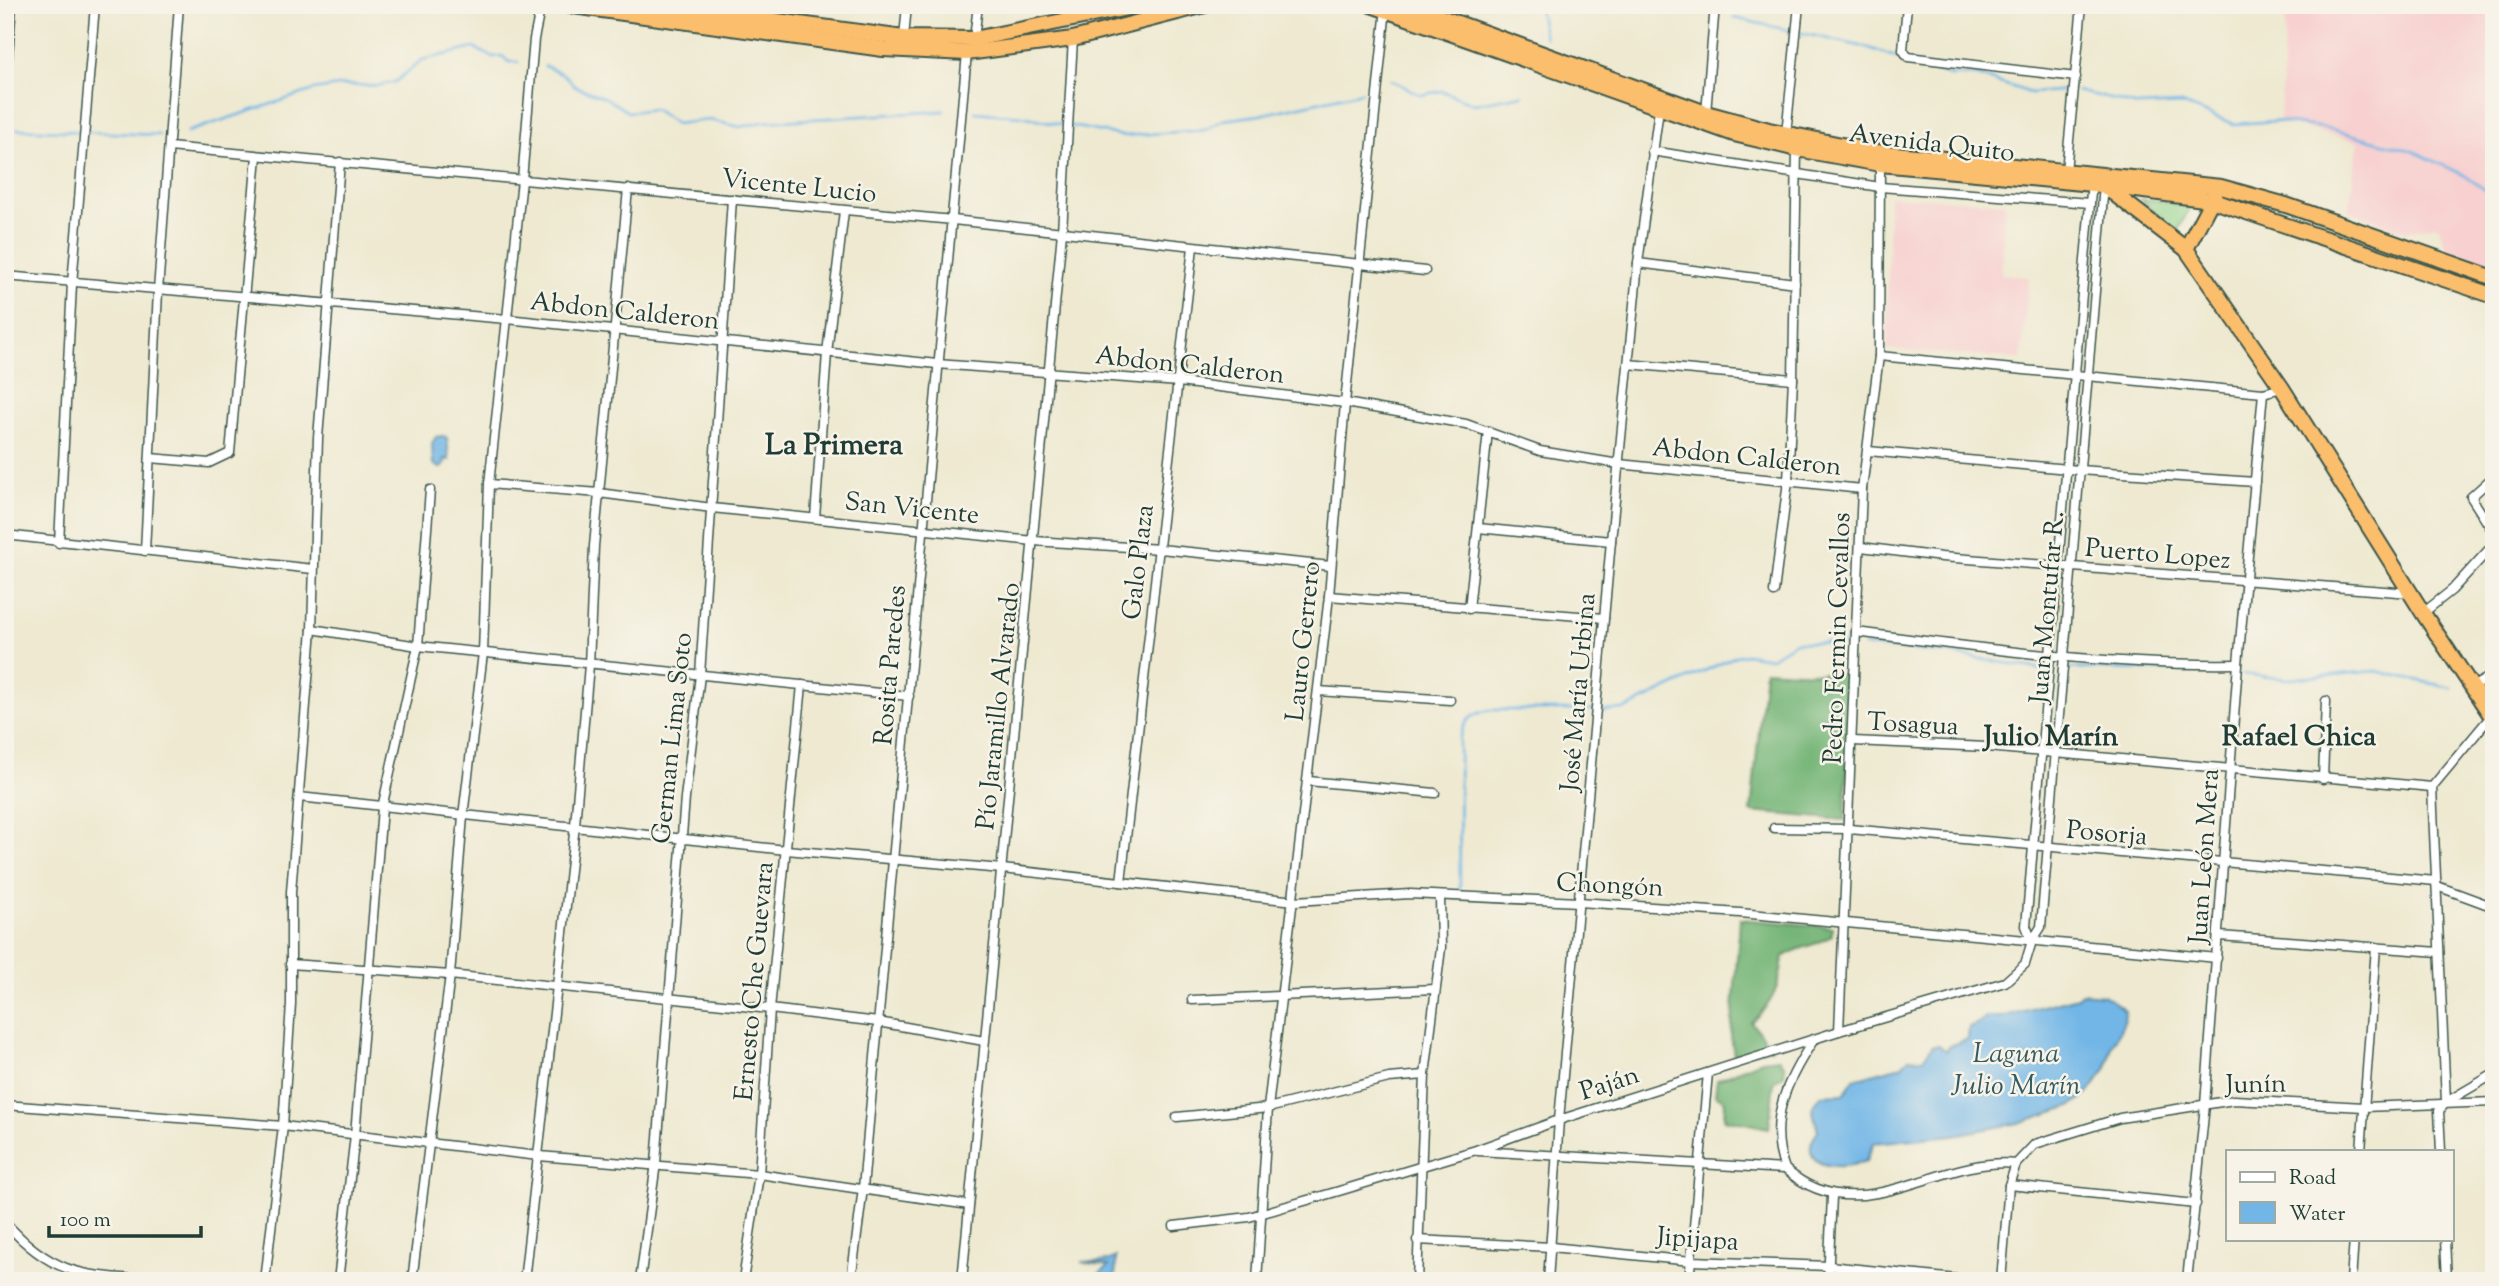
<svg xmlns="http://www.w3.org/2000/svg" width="2499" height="1286" font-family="'Sorts Mill Goudy',serif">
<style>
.built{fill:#f7d0cf}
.green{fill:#92d38b;stroke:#588860;stroke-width:2}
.forest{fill:#75b577;stroke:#4a7956;stroke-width:2}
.water{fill:#71b6e7;stroke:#487a8e;stroke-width:2}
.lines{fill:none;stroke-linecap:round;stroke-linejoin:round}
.stream{stroke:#71b6e7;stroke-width:2.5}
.minor-casing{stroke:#3e574b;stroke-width:11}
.trunk-casing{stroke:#3e574b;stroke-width:18}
.minor{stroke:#fff;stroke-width:8}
.trunk{stroke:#fabe6d;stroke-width:14}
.labels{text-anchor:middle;stroke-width:5;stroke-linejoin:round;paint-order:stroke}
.street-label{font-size:26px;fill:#1f3d34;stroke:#f7f3e8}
.neighbourhood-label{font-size:28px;font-weight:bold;fill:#1f3d34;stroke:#f7f3e8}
.water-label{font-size:28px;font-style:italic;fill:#345b61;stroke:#f7f3e8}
.quarter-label{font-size:30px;font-weight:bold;fill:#1f3d34;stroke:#f7f3e8}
</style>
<rect width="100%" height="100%" fill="#f7f3e8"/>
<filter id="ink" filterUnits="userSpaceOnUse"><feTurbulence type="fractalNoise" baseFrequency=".0143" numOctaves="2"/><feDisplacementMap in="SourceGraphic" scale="14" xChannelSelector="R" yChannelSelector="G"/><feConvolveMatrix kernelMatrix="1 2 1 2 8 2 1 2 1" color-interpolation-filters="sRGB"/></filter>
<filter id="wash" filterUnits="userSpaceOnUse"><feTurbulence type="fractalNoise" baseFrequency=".00686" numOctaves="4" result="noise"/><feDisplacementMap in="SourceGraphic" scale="28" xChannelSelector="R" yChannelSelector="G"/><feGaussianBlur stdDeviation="1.57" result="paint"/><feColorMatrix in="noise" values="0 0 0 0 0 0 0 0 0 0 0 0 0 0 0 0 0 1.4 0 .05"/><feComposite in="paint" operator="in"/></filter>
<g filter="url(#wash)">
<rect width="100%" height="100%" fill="#eee9d0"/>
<g class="built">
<path d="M2286,5H2494V265L2447,249L2439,227L2434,225L2408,232L2349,211L2358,142L2280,122Z"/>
<path d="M1889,196L2005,203L2001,274L2029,277L2021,359L1887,349Z"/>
</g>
<path class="green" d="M2141,199L2191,205L2177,232Z"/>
<g class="forest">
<path d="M1765,670L1851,675L1845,820L1751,812Z"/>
<path d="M1740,919L1832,927V935C1819,946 1798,946 1783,957C1780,985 1773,1004 1751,1022L1771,1048L1734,1055L1731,1036Z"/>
<path d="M1779,1058L1785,1067L1784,1075L1774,1081L1769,1128L1724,1119L1725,1101L1715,1095L1717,1080L1762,1060Z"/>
</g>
<g class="water">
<path d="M443,436L447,438L449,460L445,459L444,466L440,468L433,464L432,443L436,437Z"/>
<path d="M2082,993L2104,995L2125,1010L2124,1022L2112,1046L2106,1069L2088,1094L2071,1106L2019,1123L1954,1135L1874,1143L1866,1161C1850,1168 1808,1172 1811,1145C1812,1140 1816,1134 1818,1130L1812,1108L1821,1095L1844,1094L1854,1079L1901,1066L1909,1058L1924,1059L1932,1046L1939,1045L1946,1051L1949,1046L1968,1039L1969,1027L1983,1021L1986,1017H2001L2077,997Z"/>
<path d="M1116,1257L1115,1281H1090L1109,1266L1081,1262C1092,1261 1103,1265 1116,1257Z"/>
</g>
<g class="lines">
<g class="stream">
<path d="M1538,5L1545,38"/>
<path d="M1665,5L1697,13"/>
<path d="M1734,18L1869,48L1950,76L1975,75L2031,93L2071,90"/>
<path d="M545,66L566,76L574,86L606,98L628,112L654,109L676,124L709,120L740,127L763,122L944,111"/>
<path d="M1391,80L1421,95L1442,91L1474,104L1523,95"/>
<path d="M2077,91L2139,106L2182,104L2234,124L2275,121L2331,129L2413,151L2464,175L2494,196"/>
<path d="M975,112L1022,116L1065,125"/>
<path d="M1071,126L1123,136L1205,130L1223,120L1260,115L1362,92"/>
<path d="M17,129L159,135"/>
<path d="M187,132L314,90L344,85L377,86L395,82L422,60L474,48L493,57L502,56L509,62H518"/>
<path d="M1864,646L1951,654L2040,669"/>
<path d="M2069,668L2228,672"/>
<path d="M2243,674L2287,679L2376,671L2452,688"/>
<path d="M1603,711L1625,709L1736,656L1746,654L1771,658L1795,642L1844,643"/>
<path d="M1460,891L1459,740C1464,721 1469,715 1489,710H1592"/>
</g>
</g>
</g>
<g filter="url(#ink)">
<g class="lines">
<g class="minor-casing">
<g id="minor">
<path d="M1907,5L1903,50L1908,57L2076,77"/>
<path d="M904,38L907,5"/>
<path d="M974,39L978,5"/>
<path d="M5,93L12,5"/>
<path d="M1706,113L1715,5"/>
<path d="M1786,134L1799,5"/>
<path d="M169,147L953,220L1425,271"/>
<path d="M1652,151L1880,187L2090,203"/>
<path d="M2066,171L2082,5"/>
<path d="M1638,263L1795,283"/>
<path d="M5,276L507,319L937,364L1179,382L1345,403L1466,424L1540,451L1619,464L1862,489"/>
<path d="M1879,356L2263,393L2282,388"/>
<path d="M1628,364L1793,379"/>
<path d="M1868,451L2079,470L2255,482"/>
<path d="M150,458L209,463L230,453L257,156"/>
<path d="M2494,476L2471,497L2494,533"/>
<path d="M489,484L599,493L712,508L1034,541L1160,549L1331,566"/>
<path d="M815,518L827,353L844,211"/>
<path d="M1478,528L1611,541"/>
<path d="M5,535L313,569"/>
<path d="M59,543L72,284L95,5"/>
<path d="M1861,547L1942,557L2410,593"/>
<path d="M145,551L158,291L179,5"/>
<path d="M1774,592L1788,481L1793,379L1797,149"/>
<path d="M1329,596L1604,618"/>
<path d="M1469,609L1488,431"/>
<path d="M2423,613L2452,590L2494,544"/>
<path d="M312,629L418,646L909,696"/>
<path d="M1856,632C1984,649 2109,666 2238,664"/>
<path d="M2471,688L2494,674"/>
<path d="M1318,691L1450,700"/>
<path d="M1853,741L1987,747L2432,787"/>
<path d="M2323,779L2326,701"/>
<path d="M1308,781L1435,793"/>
<path d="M299,797L786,850L1002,869L1295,901L1410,894L1579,902L1740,913L2217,958"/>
<path d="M1774,828L1849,829L2436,881"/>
<path d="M1121,882L1193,247"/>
<path d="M2437,886L2494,907"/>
<path d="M2219,936L2439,952"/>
<path d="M2032,941L2026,926L2092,181"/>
<path d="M290,964L450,975L770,1009L878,1022L984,1041"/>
<path d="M1192,1000L1435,989"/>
<path d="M1839,1031L1862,489L1879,356L1880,164"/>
<path d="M1813,1041C1787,1080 1767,1121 1785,1169C1860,1235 1937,1155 2016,1164"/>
<path d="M2448,1101L2494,1074"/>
<path d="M5,1105L283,1126L539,1156L759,1174L969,1205"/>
<path d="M1177,1117L1268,1108L1389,1078L1425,1075"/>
<path d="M1478,1151L1785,1169"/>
<path d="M2361,1151L2376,947"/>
<path d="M2441,1151L2439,1111L2446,1102L2432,787L2491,716"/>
<path d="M2009,1185L2196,1204"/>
<path d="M5,1222C55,1279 88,1275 158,1281"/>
<path d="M1174,1226L1249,1217L1339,1191L1476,1150L1559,1120L1839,1031L2005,982L2025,964L2032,941L2041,927L2104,185"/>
<path d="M2445,1239L2447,1281"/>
<path d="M1417,1240L1551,1247L1692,1261L1829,1266L1976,1281"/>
<path d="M265,1281L283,1126L291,1004V892L312,629L318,438L340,162"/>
<path d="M338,1281L355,1135L382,808L418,646L430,490"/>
<path d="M412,1281L450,975L463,816L483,653L489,484L522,180L534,39L541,5"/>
<path d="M524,1281L575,825L589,665L594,546L628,189"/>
<path d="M640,1281L656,1163L685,798L700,675L732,199"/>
<path d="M743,1281L759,1174L770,1009L802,685"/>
<path d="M851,1281L863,1188L967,53"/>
<path d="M962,1281L1062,232L1073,39"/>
<path d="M1257,1281L1268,1108L1329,596L1345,403L1386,8"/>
<path d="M1417,1281L1425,1075L1441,948L1440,897"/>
<path d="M1548,1281L1559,1120L1611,541L1638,263L1659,109"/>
<path d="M1689,1281L1708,1073"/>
<path d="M1828,1281L1832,1196"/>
<path d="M2001,1281L2009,1185L2016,1164L2035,1144L2120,1118L2234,1100L2364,1107L2494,1102"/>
<path d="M2187,1281L2205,1105L2238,664L2263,393"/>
<path d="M2351,1281L2354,1239"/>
</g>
</g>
<g class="trunk-casing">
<g id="trunk">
<path d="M566,5L883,49L967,53L1073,39L1205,5"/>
<path d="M659,5L904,38L974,39L1142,5"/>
<path d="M1371,5L1734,134L1797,149L1880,164L2092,184L2211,200L2494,296"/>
<path d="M1408,5L1706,113L1769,130L1876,152L2221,187L2286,205L2494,278"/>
<path d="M2108,189L2186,249L2282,388L2423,613L2494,720"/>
<path d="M2186,249L2215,194"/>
</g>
</g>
<use href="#minor" class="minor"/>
<use href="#trunk" class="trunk"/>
</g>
</g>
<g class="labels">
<g class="street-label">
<text transform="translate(1932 142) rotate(7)" y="9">Avenida Quito</text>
<text transform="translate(799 185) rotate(6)" y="9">Vicente Lucio</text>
<text transform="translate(625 310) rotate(6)" y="9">Abdon Calderon</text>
<text transform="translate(1190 364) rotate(6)" y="9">Abdon Calderon</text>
<text transform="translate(1747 456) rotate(6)" y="9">Abdon Calderon</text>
<text transform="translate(912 507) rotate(6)" y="9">San Vicente</text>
<text transform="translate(2158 553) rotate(5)" y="9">Puerto Lopez</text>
<text transform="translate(1137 562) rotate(-83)" y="9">Galo Plaza</text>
<text transform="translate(2046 607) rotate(-85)" y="9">Juan Montufar R.</text>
<text transform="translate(1836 638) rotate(-88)" y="9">Pedro Fermin Cevallos</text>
<text transform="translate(1302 641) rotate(-84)" y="9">Lauro Gerrero</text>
<text transform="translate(889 665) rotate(-85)" y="9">Rosita Paredes</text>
<text transform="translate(1577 692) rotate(-85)" y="9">José María Urbina</text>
<text transform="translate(997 706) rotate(-84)" y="9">Pío Jaramillo Alvarado</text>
<text transform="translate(1913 723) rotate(3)" y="9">Tosagua</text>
<text transform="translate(671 738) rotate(-84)" y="9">German Lima Soto</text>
<text transform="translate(2107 832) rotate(5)" y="9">Posorja</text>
<text transform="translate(2203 856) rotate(-86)" y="9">Juan León Mera</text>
<text transform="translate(1610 884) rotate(3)" y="9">Chongón</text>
<text transform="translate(753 981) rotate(-85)" y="9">Ernesto Che Guevara</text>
<text transform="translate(1609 1082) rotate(-18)" y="9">Paján</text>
<text transform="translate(2256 1083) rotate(-1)" y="9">Junín</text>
<text transform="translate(1698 1238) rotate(4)" y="9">Jipijapa</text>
</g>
<g class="neighbourhood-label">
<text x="2051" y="745">Julio Marín</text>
<text x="2299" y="745">Rafael Chica</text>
</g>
<g class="water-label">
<text x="2016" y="1062">Laguna<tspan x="2016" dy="32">Julio Marín</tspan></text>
</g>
<g class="quarter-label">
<text x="834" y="454">La Primera</text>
</g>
</g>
<rect width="2499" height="1286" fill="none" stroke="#f7f3e8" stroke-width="28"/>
<rect x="2226" y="1150" width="228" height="91" fill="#f7f3e8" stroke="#a1aaa0" stroke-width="2"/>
<rect x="2240" y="1172" width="35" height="10" fill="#ffffff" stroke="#a1aaa0" stroke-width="2"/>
<text x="2289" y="1184" font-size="21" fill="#1f3d34">Road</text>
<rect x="2240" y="1202" width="35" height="21" fill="#71b6e7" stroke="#a1aaa0" stroke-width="2"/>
<text x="2289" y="1220" font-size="21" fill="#1f3d34">Water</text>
<path d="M49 1226v10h152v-10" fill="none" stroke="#1f3d34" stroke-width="3.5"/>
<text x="60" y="1226" font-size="21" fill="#1f3d34" stroke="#f7f3e8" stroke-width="5" paint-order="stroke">100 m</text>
</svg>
